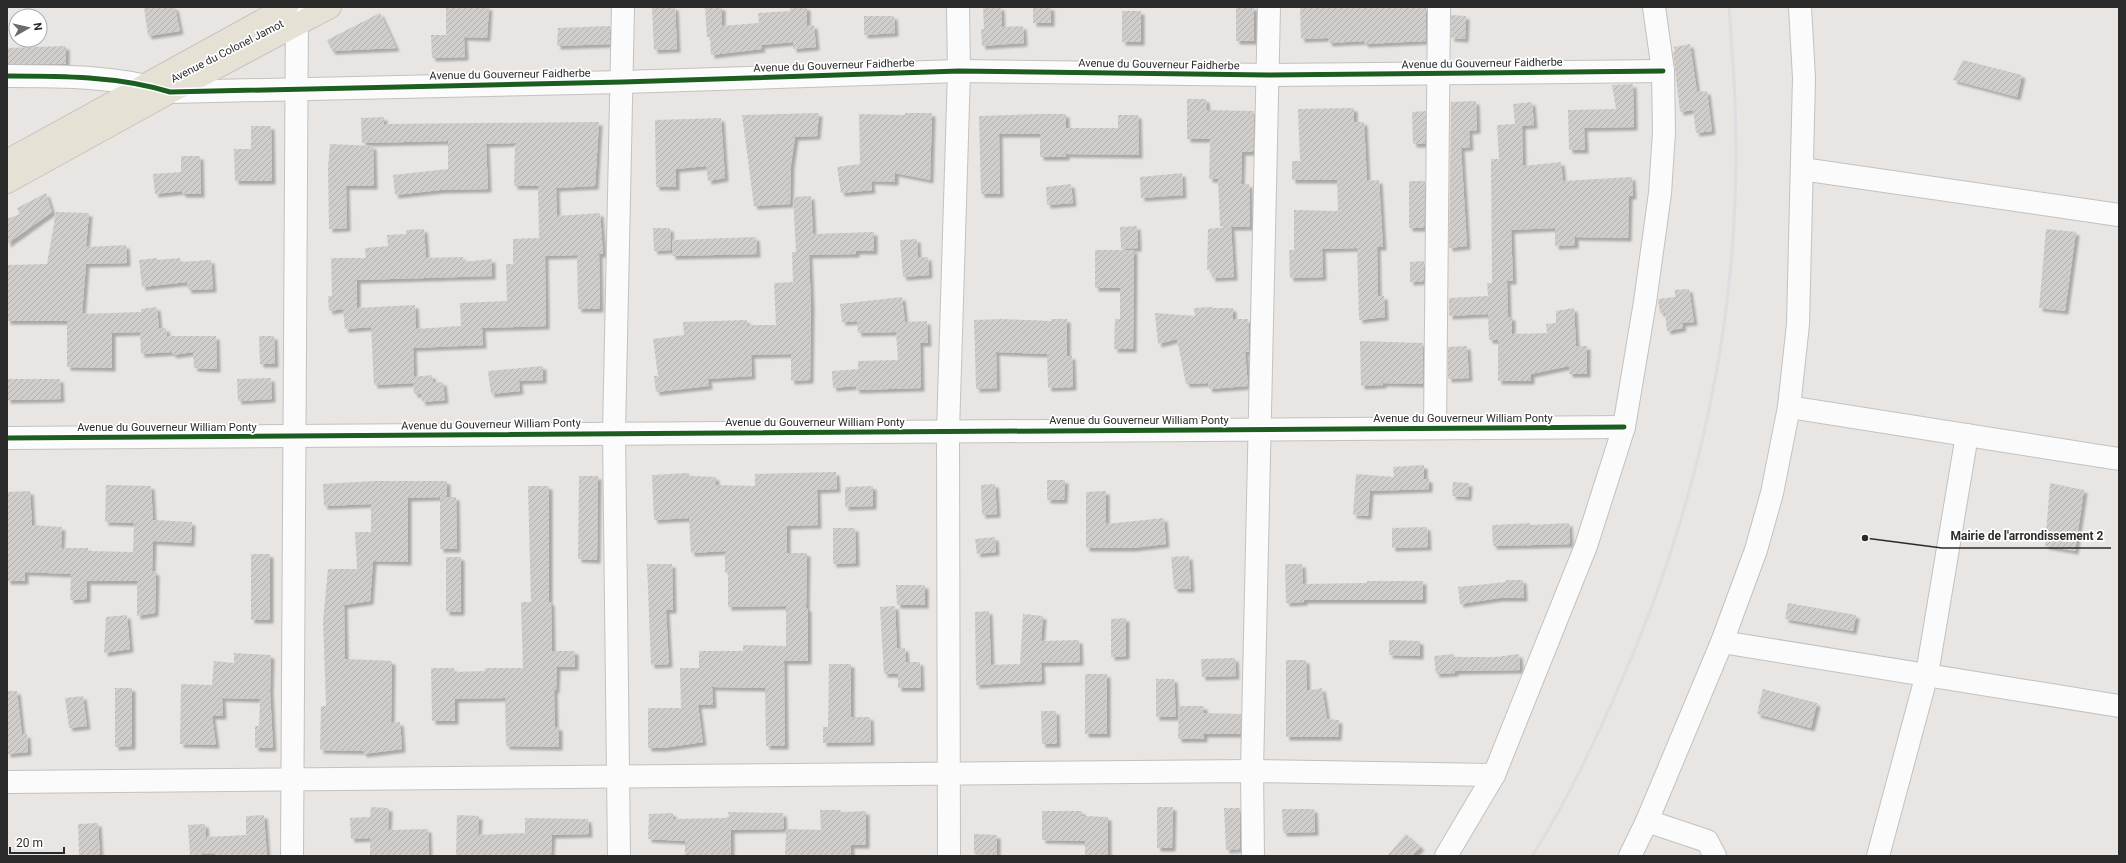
<svg xmlns="http://www.w3.org/2000/svg" width="2126" height="863" font-family="Roboto,sans-serif">
<style>
.building{fill:url(#building-hatch);filter:url(#shadow)}
.lines{fill:none;stroke-linecap:round;stroke-linejoin:round}
.minor-casing{stroke:#c2c2c2;stroke-width:24}
.major-casing{stroke:#c5c3c2;stroke-width:24}
.minor{stroke:#fcfbfb;stroke-width:22}
.major{stroke:#e5e1d5;stroke-width:22}
.rail{stroke:#dedddf;stroke-width:3}
.cycleway-casing{stroke:#fff;stroke-width:8}
.cycleway{stroke:#1b5e20;stroke-width:5}
.labels{text-anchor:middle;stroke-width:3.5;stroke-linejoin:round;paint-order:stroke}
.street-label{font-size:11px;fill:#2b2b2b;stroke:#fff}
.leader{fill:none;stroke:#2b2b2b;stroke-width:1.5}
.callout-dot{fill:#2b2b2b;stroke:#fff;stroke-width:1.5}
.callout-label{font-size:12px;text-anchor:middle;font-weight:bold;fill:#2b2b2b;stroke:#fff;stroke-width:3.5;stroke-linejoin:round;paint-order:stroke}
</style>
<defs>
<pattern id="building-hatch" width="6" height="6" patternUnits="userSpaceOnUse"><rect width="6" height="6" fill="#d0cdcb"/><path d="M-1 1l2-2M0 6l6-6M5 7l2-2" fill="none" stroke="#b3b0ae"/></pattern>
<filter id="shadow"><feDropShadow dx="3.5" dy="3.5" stdDeviation="1" flood-color="#0004"/></filter>
</defs>
<rect width="100%" height="100%" fill="#e8e5e2"/>
<g class="building">
<path d="M144,7H175L180,31L148,36Z"/>
<path d="M446,7H489L487,38L464,37L465,57L432,58L431,35H446Z"/>
<path d="M652,7H675L677,49L654,50Z"/>
<path d="M705,7H722V26L759,23L758,13L790,11V7H807V26L814,25L816,47L793,49V42L761,45L762,49L711,55L710,37H707Z"/>
<path d="M983,7H1001L1002,27L1023,26L1024,43L982,46L981,29H984Z"/>
<rect x="1033" y="7" width="18" height="16"/>
<rect x="1236" y="7" width="18" height="34"/>
<path d="M1300,7H1426V41L1365,44L1364,41L1329,43L1328,38L1301,39Z"/>
<rect x="1122" y="11" width="19" height="31"/>
<path d="M380,13L396,48L332,51L327,40Z"/>
<path d="M1451,15L1466,16L1465,39L1451,38Z"/>
<path d="M864,16H894L895,33L864,35Z"/>
<path d="M610,26V44L557,46L558,28Z"/>
<path d="M1690,44L1697,92L1707,91L1712,131L1696,133L1693,110L1680,112L1673,52H1675L1674,47Z"/>
<path d="M66,46V64H7V48Z"/>
<path d="M1963,60L2022,75L2017,97L1953,80Z"/>
<path d="M1633,84L1634,127L1584,128L1585,150H1569L1568,110L1616,109L1612,85Z"/>
<path d="M1187,99H1206L1207,110L1254,111L1253,152H1242L1241,184H1249L1250,227H1231L1234,277L1212,278L1211,269L1207,270L1208,229L1226,227L1220,226L1218,179H1209L1210,139H1187Z"/>
<path d="M1476,101L1477,130L1469,131L1470,147L1461,148L1467,246L1449,248L1451,102Z"/>
<path d="M1532,102L1534,125L1522,126L1523,166L1561,162L1563,181L1632,177L1633,196H1629L1628,238L1575,237V245L1555,246V228L1511,230L1513,281H1507L1508,317H1512V334L1547,333L1546,324L1556,323V311L1574,308L1576,346H1587V374H1569V366L1531,374V381H1498V340H1489L1488,314L1449,316V298L1488,296L1487,283H1492L1491,159H1499L1497,125L1515,124L1513,104Z"/>
<path d="M1354,108V122H1364L1367,181L1379,180L1383,247H1377L1378,296H1384L1385,317L1359,320L1357,248L1322,249L1323,277L1290,278L1289,250H1294V210L1338,211L1337,180H1292V161H1300L1298,109Z"/>
<path d="M1426,111L1425,144H1413L1412,112Z"/>
<path d="M819,113L817,136L795,137L791,165L790,204L754,206L742,115Z"/>
<path d="M905,113H932L930,180L895,173V182L871,181L872,190L841,193L837,167L860,164L859,114L905,115Z"/>
<path d="M1039,114H1066V128H1118V115H1138L1139,155L1066,154V157H1040V134H999L1000,194H981L979,116Z"/>
<path d="M384,117V124L599,122L595,186L556,188L557,216L600,213L603,254H599L600,309H578L577,255L545,256L546,326L482,328L483,345L413,348L414,377L432,375L433,383L443,382L445,400L422,402L421,394H414L413,383L374,385L371,327L345,329L343,309L329,311L328,296H332L331,258H366L365,248L388,246L387,235L406,234V230L424,229L426,258L463,257V262L492,259V276L357,280V308L415,305L416,329L461,326L460,303L507,301L506,264H513V239L539,238L538,186H514L515,143L486,144L488,189L440,190L395,195L393,175L448,169V141L362,143L361,118Z"/>
<path d="M721,118L725,178L708,181L706,166L676,169V187H656L655,120Z"/>
<path d="M251,126H271L272,181H235L234,149H251Z"/>
<path d="M330,144L373,146L374,186H346L347,228L329,229L328,167Z"/>
<path d="M181,156H200L201,194H182V191L155,194L153,174L181,172Z"/>
<path d="M1182,173L1183,195L1141,198L1140,177Z"/>
<path d="M1409,181H1425L1424,228H1409Z"/>
<path d="M1071,184L1073,203L1047,205L1046,187Z"/>
<path d="M46,193L52,212L7,244V219L20,214L17,208Z"/>
<path d="M811,196L813,234L874,232V251H856V254L809,255L811,308L810,380L791,381V354L751,355L752,376L708,379L709,386L656,392L654,376H658L653,339L684,335L683,322L747,320V325H776L774,283L793,282L792,252H796L793,197Z"/>
<path d="M56,212L89,213L86,247L126,245L127,263L86,264L82,314L141,312V309L157,307L159,329L166,328L167,336H216L217,369L194,368L193,352L173,355L172,352L141,354L140,332L112,333V368L67,367V321H7V265L47,264Z"/>
<path d="M1137,226L1138,248L1121,249L1120,227Z"/>
<path d="M653,228H670L671,250L654,251Z"/>
<path d="M2046,229L2076,232L2065,311L2039,308Z"/>
<path d="M756,237L757,254L672,256V240Z"/>
<path d="M917,239L918,258L928,257L929,275L903,277L900,240Z"/>
<path d="M1095,250H1134L1133,349H1114L1115,319H1120V288H1095Z"/>
<path d="M157,258V260L180,258V262L211,260L213,289L188,290L187,282L142,287L139,260Z"/>
<path d="M1424,261V281L1410,282V262Z"/>
<path d="M1689,289L1694,322L1682,323L1683,328L1667,331L1665,312L1660,313L1658,299L1675,297V290Z"/>
<path d="M902,297L905,322L927,321L928,343H920L921,388L856,390V386L833,388L832,371L858,369V361L898,360L896,332L858,333L857,321L842,322L840,304Z"/>
<path d="M1212,307L1213,308H1233V319H1248L1249,352H1245L1248,386L1209,389L1208,383L1186,384L1177,339L1158,344L1155,313L1195,316L1194,308Z"/>
<path d="M1002,319L1051,321V319H1067V356H1072L1073,387L1048,388L1047,354L996,352L997,388L976,389L974,320Z"/>
<path d="M259,336H274L275,364H260Z"/>
<path d="M1360,341L1423,343V384L1383,383V385L1361,386Z"/>
<path d="M1467,346L1469,378L1448,379V347Z"/>
<path d="M543,366V380L519,381L520,391L491,394L488,371Z"/>
<path d="M271,378L272,399L238,401L237,379Z"/>
<path d="M7,379H60L61,399L7,400Z"/>
<path d="M1424,465V479H1429V489L1370,491L1368,516L1353,515L1356,474L1394,477L1393,467Z"/>
<path d="M836,472L837,489L817,490L818,525L787,526V553H807L806,608H808V661H784L785,746H766L765,688L712,687L713,705H698L703,742L663,748H648V708H681L680,668H699V651H743V645L786,646V606L728,607V573H725V551L691,553L689,518L654,520L652,475L689,473V476L716,477L715,485L755,486V474Z"/>
<path d="M579,476H598L597,560L578,559Z"/>
<path d="M1047,480H1065L1064,500H1047Z"/>
<path d="M375,481H447V496L442,497H456L457,549H440V497L408,498V562L373,561L370,601L344,605L345,659L392,661L391,723L400,722L402,749L363,754V751L320,750L321,706H326L323,621L328,569H357L355,532H371V504L324,506L323,484Z"/>
<path d="M1453,482L1469,483L1468,497L1452,496Z"/>
<path d="M2050,483L2084,490L2075,551L2045,546Z"/>
<path d="M995,484L997,514L982,515L981,485Z"/>
<path d="M106,485L151,486L153,520L192,522L191,543L153,541L152,571L156,572L155,613L137,616V581H87V599L70,600L71,574L25,572V581H7V492L30,491L32,525L62,527L61,548H88V551L133,552L134,523L105,522Z"/>
<path d="M528,486H549V602H551L552,651H575V667H557L556,690H554L555,727H559V747L506,746L505,698L455,699V721H432L431,668H454V672L485,671V668H523L521,602H531Z"/>
<path d="M873,486V506L845,507V487Z"/>
<path d="M1106,491V524L1164,518L1166,544L1133,548H1086V492Z"/>
<path d="M1530,523V525L1569,523L1570,544L1493,546L1492,525Z"/>
<path d="M1427,527L1428,547L1392,548V528Z"/>
<path d="M833,528H855L856,563L833,564Z"/>
<path d="M995,537L996,552L977,554L975,539Z"/>
<rect x="251" y="554" width="19" height="66"/>
<path d="M1189,556L1191,589H1174L1171,557Z"/>
<rect x="446" y="557" width="15" height="55"/>
<path d="M647,564H672L673,610H666L669,664L651,665Z"/>
<path d="M1285,564H1302L1303,584L1367,583V581H1423V600H1304V602L1286,603Z"/>
<path d="M1506,580H1523L1524,598H1499L1460,604L1458,587L1506,582Z"/>
<path d="M896,585H925V605H897Z"/>
<path d="M1788,603L1856,615L1853,631L1785,619Z"/>
<path d="M895,606L897,648H905L906,662H920L921,688H898V674H884L880,607Z"/>
<path d="M989,611L991,665L1020,664L1023,614L1043,616L1041,641L1079,640L1080,662L1041,663L1042,681L976,685L975,612Z"/>
<path d="M127,615L130,649L104,653L106,617Z"/>
<path d="M1126,618V656L1111,657V619Z"/>
<path d="M1389,640L1420,641V656L1389,655Z"/>
<path d="M234,653L271,655L270,691L273,748H255V726H259L260,699L222,698L223,716H212L216,745L180,744L181,684L212,685L214,661L234,663Z"/>
<path d="M1454,654V657H1496L1519,654L1520,670L1455,671V673L1436,674L1434,656Z"/>
<path d="M1235,658L1236,676L1202,677L1201,659Z"/>
<path d="M1286,660H1306L1307,691L1322,688L1327,719L1339,720L1338,737H1286Z"/>
<path d="M829,664H851V717H870L871,742L823,743V727H828Z"/>
<rect x="1085" y="674" width="22" height="60"/>
<path d="M1156,679H1174L1176,717H1156Z"/>
<path d="M115,688H132V746L115,747Z"/>
<path d="M1763,689L1817,703L1811,728L1757,714Z"/>
<path d="M7,691H17L22,735L27,734L28,752L7,754Z"/>
<path d="M83,696L87,726L69,728L65,698Z"/>
<path d="M1179,706H1204V713L1241,714L1240,734H1204V739H1178Z"/>
<path d="M1041,711H1056L1057,744H1042Z"/>
<path d="M371,807L389,808L388,830L428,829L429,856H370V838L351,839L350,818L370,817Z"/>
<path d="M1157,807H1173L1172,848H1157Z"/>
<path d="M1224,808H1240V849L1226,850Z"/>
<path d="M1282,809H1314L1315,832L1283,833Z"/>
<path d="M820,810H841V812L866,811V845H851V856H785L786,829L821,830Z"/>
<path d="M1042,811H1082V816L1108,817V856H1085V841L1042,840Z"/>
<path d="M728,812L783,813L784,829L731,830V856H685V841L648,839L649,814L673,813V819L725,818L729,816Z"/>
<path d="M264,815L267,856H215V853L190,855L188,825L205,824L206,837L246,835V816Z"/>
<path d="M457,815L479,816L478,835L525,833V818L588,819L589,834L552,835L551,855L456,856Z"/>
<path d="M98,823L100,856H79L78,824Z"/>
<path d="M974,834L997,835V855L974,854Z"/>
<path d="M1406,834L1421,847L1412,856H1387Z"/>
</g>
<g class="lines">
<g class="minor-casing">
<g id="minor">
<path d="M7,76C61,76 118,76 170,92L623,82L959,71L1268,75L1663,71"/>
<path d="M1802,169L2119,215"/>
<path d="M1789,407L2119,459"/>
<path d="M1435,428L1439,7"/>
<path d="M7,438L1624,427"/>
<path d="M1722,642L2119,706"/>
<path d="M7,782L1252,771L1494,775"/>
<path d="M1647,821L1707,841L1715,856"/>
<path d="M292,856L297,7"/>
<path d="M619,856L614,433L623,7"/>
<path d="M949,856L948,432L959,71L958,7"/>
<path d="M1253,856L1252,771L1269,7"/>
<path d="M1446,856L1494,775L1586,546L1624,427L1645,302L1660,193L1664,132L1663,71L1654,7"/>
<path d="M1630,856L1647,821L1722,642L1756,550L1772,493L1789,407L1798,324L1804,78L1800,7"/>
<path d="M1878,856L1927,674L1967,435"/>
</g>
</g>
<g class="major-casing">
<g id="major">
<path d="M7,161L287,7"/>
<path d="M7,182L170,92L330,7"/>
</g>
</g>
<use href="#minor" class="minor"/>
<use href="#major" class="major"/>
<path class="rail" d="M1532,856C1564,807 1590,752 1614,698C1685,541 1729,371 1735,199C1738,135 1734,71 1729,7"/>
<g class="cycleway-casing">
<g id="cycleway">
<path d="M7,76C61,76 118,76 170,92L623,82L959,71L1268,75L1663,71"/>
<path d="M7,438L1624,427"/>
</g>
</g>
<use href="#cycleway" class="cycleway"/>
</g>
<g class="labels">
<g class="street-label">
<text transform="translate(227 51) rotate(-27)" y="4">Avenue du Colonel Jamot</text>
<text transform="translate(1482 63) rotate(-1)" y="4">Avenue du Gouverneur Faidherbe</text>
<text transform="translate(1159 64) rotate(1)" y="4">Avenue du Gouverneur Faidherbe</text>
<text transform="translate(834 65) rotate(-2)" y="4">Avenue du Gouverneur Faidherbe</text>
<text transform="translate(510 74) rotate(-1)" y="4">Avenue du Gouverneur Faidherbe</text>
<text x="1463" y="422">Avenue du Gouverneur William Ponty</text>
<text x="1139" y="424">Avenue du Gouverneur William Ponty</text>
<text x="815" y="426">Avenue du Gouverneur William Ponty</text>
<text transform="translate(491 424) rotate(-1)" y="4">Avenue du Gouverneur William Ponty</text>
<text x="167" y="431">Avenue du Gouverneur William Ponty</text>
</g>
</g>
<path class="leader" d="M1865 538L1942 548H2111"/>
<circle class="callout-dot" cx="1865" cy="538" r="4"/>
<g class="callout-label">
<text x="2027" y="540">Mairie de l'arrondissement 2</text>
</g>
<rect width="2126" height="863" fill="none" stroke="#2b2b2b" stroke-width="16"/>
<g transform="translate(28 28) rotate(82)"><circle r="19" fill="#ffffff" stroke="#aaaaaa"/>
<path d="M0-3L7 15L0 10L-7 15Z" fill="#6d6c6b"/>
<text y="-6" font-size="11" font-weight="bold" text-anchor="middle" fill="#2b2b2b">N</text>
</g>
<path d="M10 847v6h54v-6" fill="none" stroke="#2b2b2b" stroke-width="2"/>
<text x="16" y="847" font-size="12" fill="#2b2b2b" stroke="#ffffff" stroke-width="3" paint-order="stroke">20 m</text>
</svg>
